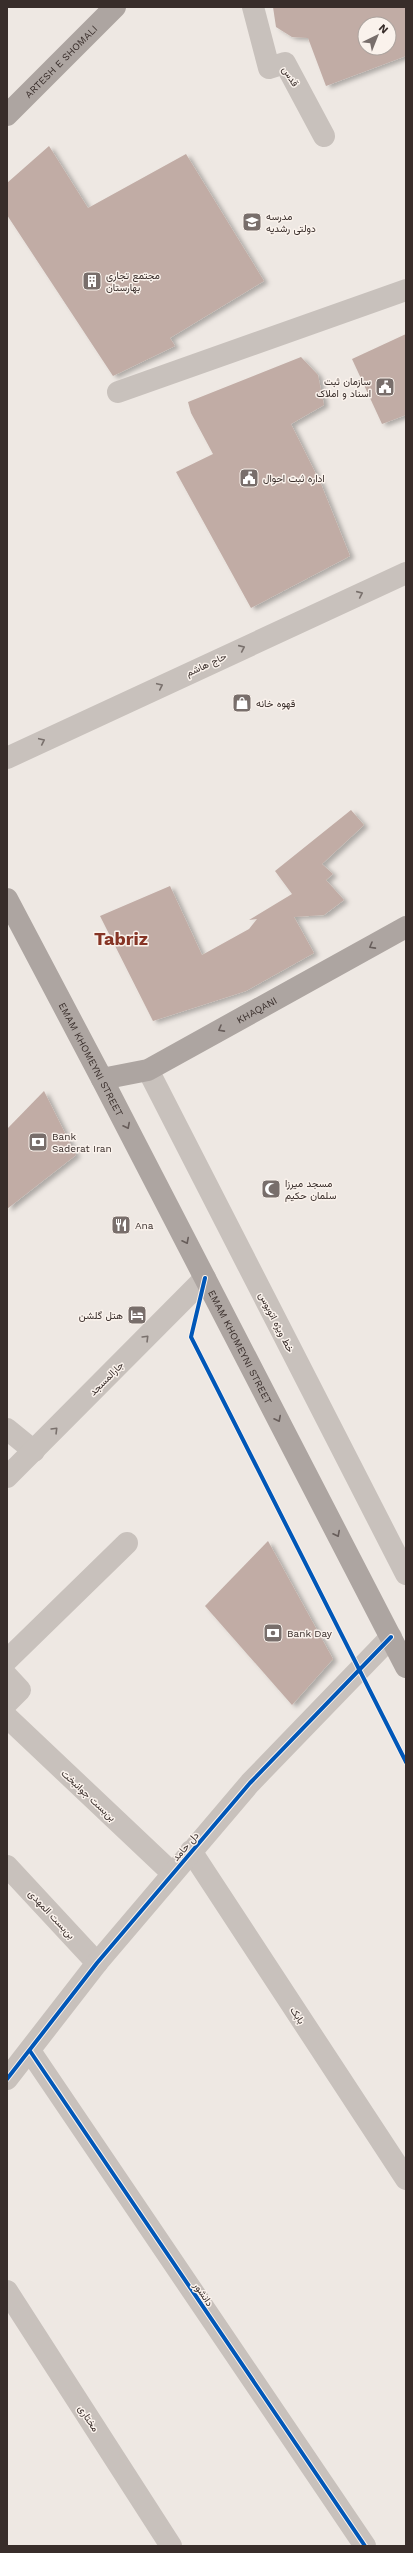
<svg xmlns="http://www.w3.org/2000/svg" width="413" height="2553" font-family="'Work Sans',Vazirmatn,sans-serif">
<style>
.building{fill:#c1aca5;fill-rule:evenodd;filter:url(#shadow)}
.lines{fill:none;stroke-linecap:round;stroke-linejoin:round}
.minor{stroke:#c8c1bc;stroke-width:22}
.major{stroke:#ada5a1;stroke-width:22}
.cycleway-casing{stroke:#faf2ec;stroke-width:6}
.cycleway{stroke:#0057b8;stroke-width:4}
.oneway{stroke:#79706c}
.oneway2{stroke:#675d5a}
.labels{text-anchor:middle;stroke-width:3;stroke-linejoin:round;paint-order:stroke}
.street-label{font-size:10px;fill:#382d2a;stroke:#faf2ec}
.poi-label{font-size:10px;fill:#382d2a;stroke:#faf2ec;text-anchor:start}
.town-label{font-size:18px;font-weight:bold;fill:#863425;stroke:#faf2ec}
</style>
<defs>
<filter id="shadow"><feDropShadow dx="4.5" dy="2.5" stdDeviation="2" flood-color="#0004"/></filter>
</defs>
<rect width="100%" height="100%" fill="#eee8e3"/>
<g class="building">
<path d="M273,7H406V56L326,86L308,38L292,37L276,27ZM365,24H389V48H365Z"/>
<path d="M49,146L88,208L186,154L264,281L170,338L175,346L113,376L7,215V183Z"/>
<path d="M406,334V415L382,424L352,359Z"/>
<path d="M301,357L318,375L324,405L291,424L321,484L350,556L251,608L176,472L213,454L191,413L188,402Z"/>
<path d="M351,810L364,825L322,864L333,874L326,880L344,900L324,915L294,917L314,953L246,991L153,1021L100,916L170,886L202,955L249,929L257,919L249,920L292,894L275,871Z"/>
<path d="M44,1091L76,1155L7,1209V1129Z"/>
<path d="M268,1541L333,1659L292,1705L205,1606Z"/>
</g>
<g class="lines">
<g class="minor">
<path d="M253,7L269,68L285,63L324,136"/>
<path d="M118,392L406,290"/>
<path d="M7,758L406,573"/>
<path d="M148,1070L406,1574"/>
<path d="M7,1429L34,1451"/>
<path d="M7,1477L205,1278"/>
<path d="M7,1660L127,1543"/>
<path d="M7,1676L20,1690L7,1703"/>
<path d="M7,1717L172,1873"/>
<path d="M191,1851L406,2179"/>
<path d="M7,1866L97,1963"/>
<path d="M30,2051L365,2546"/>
<path d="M7,2079L97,1963L250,1783L391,1637"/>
<path d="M7,2291L171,2546"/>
</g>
<g class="major">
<path id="s1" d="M7,115L115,7"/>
<path id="s2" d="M7,899L102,1079L406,1667"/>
<path id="s3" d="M102,1079L148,1070L406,927"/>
</g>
<g class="cycleway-casing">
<g id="cycleway">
<path d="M205,1278L191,1337L406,1762"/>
<path d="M30,2051L365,2546"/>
<path d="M7,2079L97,1963L250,1783L391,1637"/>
</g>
</g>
<use href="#cycleway" class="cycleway"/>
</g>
<defs><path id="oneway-chevron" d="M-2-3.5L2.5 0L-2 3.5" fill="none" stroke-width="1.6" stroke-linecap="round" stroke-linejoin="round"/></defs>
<g class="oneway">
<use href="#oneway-chevron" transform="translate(360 594) rotate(-24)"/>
<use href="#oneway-chevron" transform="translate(242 648) rotate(-24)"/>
<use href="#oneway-chevron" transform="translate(160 686) rotate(-25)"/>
<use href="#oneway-chevron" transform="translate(42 741) rotate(-25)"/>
<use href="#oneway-chevron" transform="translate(146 1338) rotate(-45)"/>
<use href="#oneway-chevron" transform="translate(55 1430) rotate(-45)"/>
</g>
<g class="oneway2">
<use href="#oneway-chevron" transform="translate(372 946) rotate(151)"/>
<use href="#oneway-chevron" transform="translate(221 1029) rotate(151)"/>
<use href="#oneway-chevron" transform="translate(127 1126) rotate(63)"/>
<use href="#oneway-chevron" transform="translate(186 1241) rotate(63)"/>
<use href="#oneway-chevron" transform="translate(278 1419) rotate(63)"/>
<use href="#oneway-chevron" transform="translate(337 1534) rotate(63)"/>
</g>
<defs>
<g id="school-square" transform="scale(1)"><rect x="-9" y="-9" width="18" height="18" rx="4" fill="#786e6b" stroke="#faf2ec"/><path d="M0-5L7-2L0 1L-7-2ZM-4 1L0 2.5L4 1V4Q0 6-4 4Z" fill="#fff"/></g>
<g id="building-square" transform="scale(1)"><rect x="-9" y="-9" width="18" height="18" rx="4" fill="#786e6b" stroke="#faf2ec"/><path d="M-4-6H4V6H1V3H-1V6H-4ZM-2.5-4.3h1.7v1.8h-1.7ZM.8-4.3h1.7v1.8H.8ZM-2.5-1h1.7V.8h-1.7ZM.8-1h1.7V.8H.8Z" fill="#fff"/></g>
<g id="civic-square" transform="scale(1)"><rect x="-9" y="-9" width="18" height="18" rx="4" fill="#786e6b" stroke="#faf2ec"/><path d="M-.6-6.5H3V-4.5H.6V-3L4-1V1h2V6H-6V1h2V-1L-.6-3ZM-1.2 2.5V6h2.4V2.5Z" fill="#fff"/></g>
<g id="shop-square" transform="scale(1)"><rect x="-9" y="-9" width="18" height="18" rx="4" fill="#786e6b" stroke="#faf2ec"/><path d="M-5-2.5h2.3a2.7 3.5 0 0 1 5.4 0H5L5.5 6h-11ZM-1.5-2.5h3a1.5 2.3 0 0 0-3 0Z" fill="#fff"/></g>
<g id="bank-square" transform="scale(1)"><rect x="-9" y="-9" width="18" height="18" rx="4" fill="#786e6b" stroke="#faf2ec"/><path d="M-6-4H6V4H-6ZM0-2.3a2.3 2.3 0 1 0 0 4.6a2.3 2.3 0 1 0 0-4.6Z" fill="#fff"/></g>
<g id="mosque-square" transform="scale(1)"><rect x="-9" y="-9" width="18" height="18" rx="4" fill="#786e6b" stroke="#faf2ec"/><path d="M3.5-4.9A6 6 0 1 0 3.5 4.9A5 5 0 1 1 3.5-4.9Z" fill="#fff"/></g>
<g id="restaurant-square" transform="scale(1)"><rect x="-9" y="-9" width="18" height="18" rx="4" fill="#786e6b" stroke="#faf2ec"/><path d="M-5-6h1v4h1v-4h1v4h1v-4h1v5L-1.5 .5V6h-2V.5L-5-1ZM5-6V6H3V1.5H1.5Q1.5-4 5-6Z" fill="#fff"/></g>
<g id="hotel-square" transform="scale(1)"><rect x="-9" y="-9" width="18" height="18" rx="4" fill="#786e6b" stroke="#faf2ec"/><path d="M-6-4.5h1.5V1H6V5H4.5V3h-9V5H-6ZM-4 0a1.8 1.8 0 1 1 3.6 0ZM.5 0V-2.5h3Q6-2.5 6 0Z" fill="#fff"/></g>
</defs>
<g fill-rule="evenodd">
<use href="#school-square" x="252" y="222"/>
<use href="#building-square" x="92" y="281"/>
<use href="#civic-square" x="385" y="387"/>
<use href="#civic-square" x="249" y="478"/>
<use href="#shop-square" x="242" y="703"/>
<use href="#bank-square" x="38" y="1142"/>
<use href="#mosque-square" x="271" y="1189"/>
<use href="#restaurant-square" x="121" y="1225"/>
<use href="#hotel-square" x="137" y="1315"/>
<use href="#bank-square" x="273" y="1633"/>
</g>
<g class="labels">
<g class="street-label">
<text dy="4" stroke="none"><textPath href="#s1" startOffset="76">ARTESH E SHOMALI</textPath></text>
<text transform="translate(291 76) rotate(58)" y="4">قدس</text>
<text transform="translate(206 664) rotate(-25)" y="4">حاج هاشم</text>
<text dy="4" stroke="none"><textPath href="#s3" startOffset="171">KHAQANI</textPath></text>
<text dy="4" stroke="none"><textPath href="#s2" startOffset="181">EMAM KHOMEYNI STREET</textPath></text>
<text transform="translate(277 1322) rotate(63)" y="4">خط ویژه اتوبوس</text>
<text dy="4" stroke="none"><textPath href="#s2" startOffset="505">EMAM KHOMEYNI STREET</textPath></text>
<text transform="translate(106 1378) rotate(-45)" y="4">جارالمسجد</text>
<text transform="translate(89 1795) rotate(43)" y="4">بن‌بست جوانبخت</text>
<text transform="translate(185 1846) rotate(-49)" y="4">دل حامد</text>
<text transform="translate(52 1914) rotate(47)" y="4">بن‌بست المهدی</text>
<text transform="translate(298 2015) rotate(57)" y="4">بابک</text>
<text transform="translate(204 2294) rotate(56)" y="4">دانشور</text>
<text transform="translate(89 2418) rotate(57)" y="4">مختاری</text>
</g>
<g class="poi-label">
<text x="266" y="220">مدرسه<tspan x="266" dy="12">دولتی رشدیه</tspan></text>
<text x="106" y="279">مجتمع تجاری<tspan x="106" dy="12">بهارستان</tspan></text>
<text x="371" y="385" text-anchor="end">سازمان ثبت<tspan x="371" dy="12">اسناد و املاک</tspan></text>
<text x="263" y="482">اداره ثبت احوال</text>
<text x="256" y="707">قهوه خانه</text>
<text x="52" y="1140">Bank<tspan x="52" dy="12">Saderat Iran</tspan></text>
<text x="285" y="1187">مسجد میرزا<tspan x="285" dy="12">سلمان حکیم</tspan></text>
<text x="135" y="1229">Ana</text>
<text x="123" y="1319" text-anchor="end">هتل گلشن</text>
<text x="287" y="1637">Bank Day</text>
</g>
<g class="town-label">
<text x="121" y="945">Tabriz</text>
</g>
</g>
<rect width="413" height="2553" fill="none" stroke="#382d2a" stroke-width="16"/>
<g transform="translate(377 36) rotate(43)"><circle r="19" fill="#faf2ec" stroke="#aca39e"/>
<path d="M0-3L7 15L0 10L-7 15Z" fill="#786e6b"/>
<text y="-6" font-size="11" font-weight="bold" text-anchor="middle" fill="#382d2a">N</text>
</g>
</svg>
